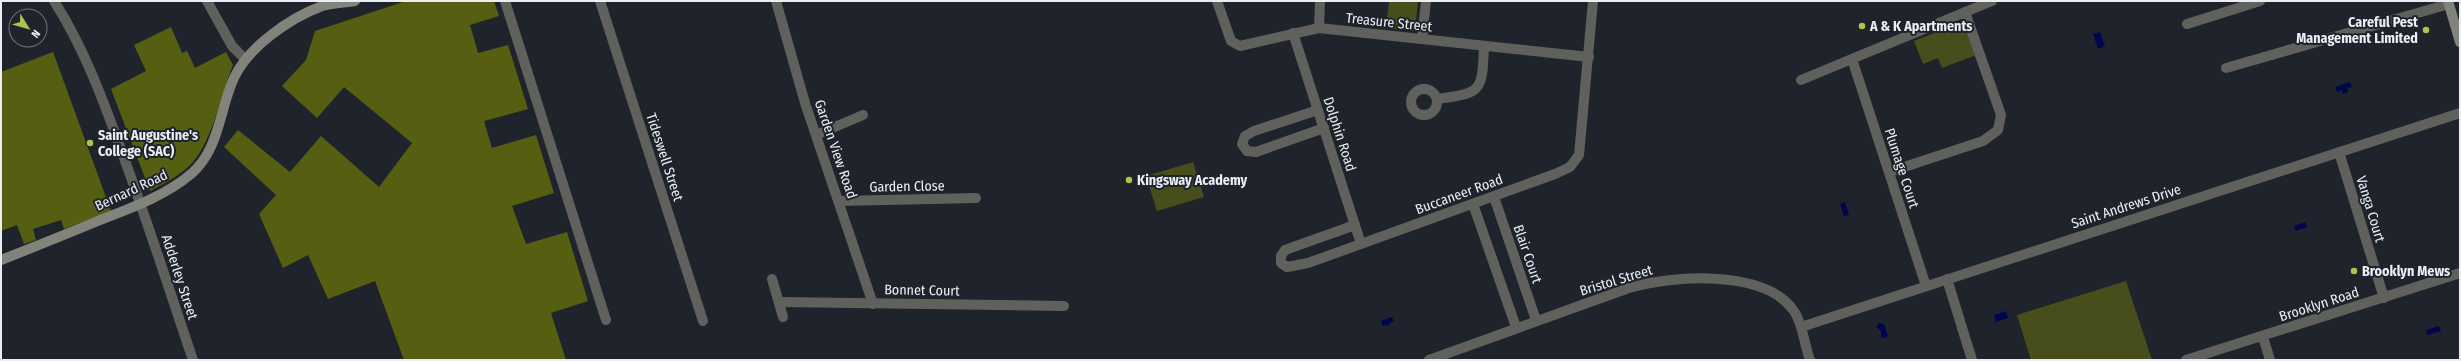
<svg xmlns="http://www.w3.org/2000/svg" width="2461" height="361" font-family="'Fira Sans Condensed',sans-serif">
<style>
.green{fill:#474e1c}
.forest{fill:#565f11}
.water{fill:#00064b}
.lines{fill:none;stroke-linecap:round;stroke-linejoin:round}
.minor{stroke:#60615c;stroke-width:10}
.secondary{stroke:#82847c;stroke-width:10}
.poi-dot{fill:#b2c24b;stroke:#1f242c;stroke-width:1.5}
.labels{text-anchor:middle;stroke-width:4;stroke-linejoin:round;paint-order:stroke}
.street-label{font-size:14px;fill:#ebeef4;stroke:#1f242c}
.poi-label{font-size:14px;font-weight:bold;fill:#ebeef4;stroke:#1f242c;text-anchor:start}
</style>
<rect width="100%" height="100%" fill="#1f242c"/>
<g class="green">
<path d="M1389,1H1418L1415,31L1386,28Z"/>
<path d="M1955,25L1966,30L1976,55L1942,68L1938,58L1923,64L1914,41Z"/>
<path d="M1193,162L1204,197L1157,211L1146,176Z"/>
<path d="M2126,281L2152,360H2031L2017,315Z"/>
</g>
<g class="forest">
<path d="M406,1H494L499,16L470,25L478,53L508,45L528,109L484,121L492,148L536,135L554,193L512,206L526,244L567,232L588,301L551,313L566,360H404L375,281L328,299L308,255L283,268L259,214L276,195L224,147L238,130L290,172L321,136L379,187L412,143L344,87L317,118L282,86L306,60L315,31Z"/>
<path d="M171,27L182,53L187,51L195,68L226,52L233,65C221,95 213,138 193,162C181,175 165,183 150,191L111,89L146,71L134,45Z"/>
<path d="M53,52L111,211L64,229L61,220L33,229L36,240L24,244L17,225L1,231V72Z"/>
</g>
<g class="water">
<path d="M2100,32L2105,46L2098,49L2093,34Z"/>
<path d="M2350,82L2352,87L2347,88L2348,92L2343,94L2342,90L2337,92L2335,87Z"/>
<path d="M1845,202L1849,215L1844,216L1840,204Z"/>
<path d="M2305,222L2307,227L2296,231L2294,226Z"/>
<path d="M2006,311L2008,318L1996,322L1994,315Z"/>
<path d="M1392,317L1394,322L1390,323V325L1383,326L1381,321Z"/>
<path d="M1879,323L1884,324L1888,336L1885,338H1881V331L1876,327Z"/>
<path d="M2439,326L2441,331L2427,335L2426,330Z"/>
</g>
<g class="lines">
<g class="minor">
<path d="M54,1C83,46 102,97 120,147C146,217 169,289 193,360"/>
<path d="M207,1L232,46L245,59"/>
<path d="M505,1L606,320"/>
<path d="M600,1L703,321"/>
<path d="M776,1L805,103L873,304"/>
<path d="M1217,1L1231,41L1240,46L1319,28L1589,57"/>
<path d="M2187,24L2260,1"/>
<path d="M1319,28L1320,1"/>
<path d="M1293,33L1361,244"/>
<path d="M1422,39L1426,1"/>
<path d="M1852,59L1926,286"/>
<path d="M2226,68L2449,4"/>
<path d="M1801,80L1992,1"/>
<circle cx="1424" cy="102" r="13"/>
<path d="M1437,99C1483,93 1482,91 1484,46"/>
<path d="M1318,110L1254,131L1245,136L1242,144L1247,151L1256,152L1324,128"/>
<path d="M816,135L863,115"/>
<path d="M2339,152L2384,298"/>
<path d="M1889,172L1983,141L1998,130L2001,115L1965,12"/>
<path d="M1494,197L1536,320"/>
<path d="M839,201L976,198"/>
<path d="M1473,204L1516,327"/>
<path d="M1355,225L1285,250L1281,256V263L1287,267L1308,263L1555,174L1570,167L1579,155L1593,1"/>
<path d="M772,279L783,317"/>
<path d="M1947,279L1972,360"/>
<path d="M779,302L1064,306"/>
<path d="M1801,327L2460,113"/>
<path d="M2263,337L2270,360"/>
<path d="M1429,360L1629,288C1672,275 1765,269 1794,311C1803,324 1804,344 1810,360"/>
<path d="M2186,360L2460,273"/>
</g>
<g class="secondary">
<path d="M2448,1L2460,42"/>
<path d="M1,260C34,247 67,234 100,220C131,208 165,196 191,174C220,149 219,110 234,78C248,47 290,18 322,6C331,3 344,3 355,1"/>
</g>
</g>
<g class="poi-dot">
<circle cx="1862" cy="26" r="4"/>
<circle cx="2426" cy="30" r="4"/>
<circle cx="90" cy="143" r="4"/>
<circle cx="1129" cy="180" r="4"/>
<circle cx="2354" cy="271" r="4"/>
</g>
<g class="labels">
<g class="street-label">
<text transform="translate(1389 22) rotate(6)" y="5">Treasure Street</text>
<text transform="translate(1340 134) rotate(72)" y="5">Dolphin Road</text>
<text transform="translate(836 149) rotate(71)" y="5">Garden View Road</text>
<text transform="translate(665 157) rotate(72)" y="5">Tideswell Street</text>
<text transform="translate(1902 168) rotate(72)" y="5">Plumage Court</text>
<text transform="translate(907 186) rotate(-1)" y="5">Garden Close</text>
<text transform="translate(131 190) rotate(-25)" y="5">Bernard Road</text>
<text transform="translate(1459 194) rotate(-20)" y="5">Buccaneer Road</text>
<text transform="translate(2126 206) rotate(-18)" y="5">Saint Andrews Drive</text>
<text transform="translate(2371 209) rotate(73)" y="5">Vanga Court</text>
<text transform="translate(1528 254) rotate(71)" y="5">Blair Court</text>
<text transform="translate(180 277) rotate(72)" y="5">Adderley Street</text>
<text transform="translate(1616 280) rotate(-17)" y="5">Bristol Street</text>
<text transform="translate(922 290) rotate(1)" y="5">Bonnet Court</text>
<text transform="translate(2319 304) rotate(-18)" y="5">Brooklyn Road</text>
</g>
<g class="poi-label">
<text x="2418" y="27" text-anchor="end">Careful Pest<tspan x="2418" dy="16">Management Limited</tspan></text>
<text x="1870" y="31">A &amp; K Apartments</text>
<text x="98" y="140">Saint Augustine's<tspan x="98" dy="16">College (SAC)</tspan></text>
<text x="1137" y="185">Kingsway Academy</text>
<text x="2362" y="276">Brooklyn Mews</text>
</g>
</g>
<rect width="2461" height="361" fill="none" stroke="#ebeef4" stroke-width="4"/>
<g transform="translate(28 28) rotate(127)"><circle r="19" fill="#1f242c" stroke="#71757c"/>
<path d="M0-3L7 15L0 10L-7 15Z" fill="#b2c24b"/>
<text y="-6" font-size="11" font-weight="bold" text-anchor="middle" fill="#ebeef4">N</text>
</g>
</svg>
